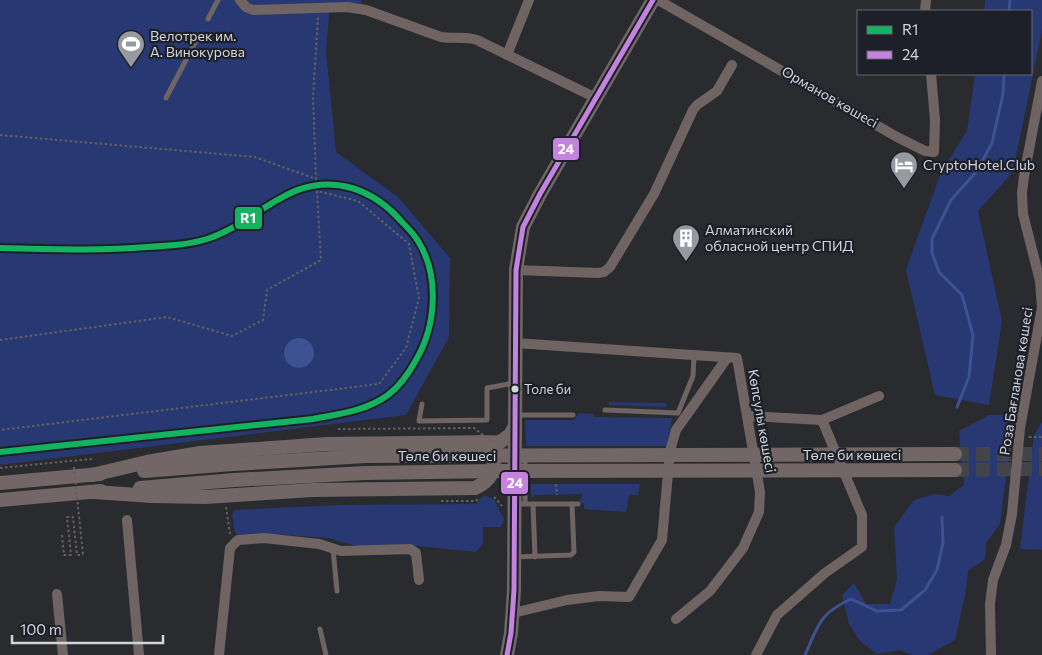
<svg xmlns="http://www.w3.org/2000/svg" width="1042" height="655" font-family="Commissioner,sans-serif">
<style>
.green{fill:#273872}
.water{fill:#3c5292}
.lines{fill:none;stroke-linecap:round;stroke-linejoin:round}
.stream{stroke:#3c5292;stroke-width:3}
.secondary-tunnel{stroke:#434449;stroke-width:14;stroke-dasharray:14 7;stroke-linecap:butt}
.path{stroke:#665f5f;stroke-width:2;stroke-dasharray:2.5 2.5;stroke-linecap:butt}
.lane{stroke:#706463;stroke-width:5}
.street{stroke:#706463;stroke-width:10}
.secondary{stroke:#726666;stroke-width:14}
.path-bridge{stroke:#665f5f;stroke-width:2;stroke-dasharray:2.5 2.5;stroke-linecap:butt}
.secondary-bridge{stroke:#726666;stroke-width:14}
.bus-1-casing{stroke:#1d2028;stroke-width:9}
.bus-1{stroke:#c483df;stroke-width:5}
.rail-1-casing{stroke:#1d2028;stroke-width:10}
.rail-1{stroke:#13b361;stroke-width:6}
.bus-dot{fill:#d2d4da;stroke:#1d2028;stroke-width:2}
.labels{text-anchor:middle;stroke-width:4.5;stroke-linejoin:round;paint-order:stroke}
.bus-label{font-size:13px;fill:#d2d4da;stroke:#1d2028;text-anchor:start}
.poi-label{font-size:14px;fill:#d2d4da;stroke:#1d2028;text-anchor:start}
.street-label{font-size:14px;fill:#d2d4da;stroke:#1d2028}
.line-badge{stroke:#1d2028;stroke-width:2}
.badge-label{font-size:14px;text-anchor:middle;font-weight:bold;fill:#fff}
</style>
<rect width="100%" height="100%" fill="#2a2b2f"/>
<g class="green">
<path d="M0,0H361V3H330L326,51L336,152L398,197L450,258L449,337L406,415L0,465Z"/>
<path d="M985,0H1042V30L1013,172L978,211L1002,321L989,405L935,395L906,270L941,172L967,131L975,74H1031V11H984Z"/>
<path d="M609,402L666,403L667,407L609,405Z"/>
<path d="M579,413L594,414V417L672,418L667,446H526L525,420H574Z"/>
<path d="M989,415H1014L1000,524L986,543L985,559L968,571L965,596L955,640L928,655H911L900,650L877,654L860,641L849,624L842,595L854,583L866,604H890L897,579L894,527L914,500L935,494L949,496L964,485L959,431Z"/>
<path d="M1042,422V550L1020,549L1034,435Z"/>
<path d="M531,484H640L638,495H629L626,512L584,509V503L578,504L583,494L535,495L533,498L531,496Z"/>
<path d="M484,495L494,499L504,519L501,527H483V544L476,552L417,546L361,547L328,538L257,533L239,535L235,533L232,514L235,510L339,505L476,504Z"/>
</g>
<circle class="water" cx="299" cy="353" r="15"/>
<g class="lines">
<g class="stream">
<path d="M1009,11L1010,0"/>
<path d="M957,407L969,377L973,335L962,295L939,272L932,253V239L951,200L977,171L992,143L1003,94L1004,74"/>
<path d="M805,655C819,624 819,614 851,599L877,611L901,610L925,590L937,570L943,543L942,517"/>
</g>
<g class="secondary-tunnel">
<path d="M955,454H1042"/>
<path d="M955,470L1042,469"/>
</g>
<g class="path">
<path d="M0,135L255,157L316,179L313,97L318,17"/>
<path d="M0,340L167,317L232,336L263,320L267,290L321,260L317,191L358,201L409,244L419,298L406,348L379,384L0,430"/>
<path d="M1029,437H1042"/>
<path d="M0,468L91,459L92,462"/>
<path d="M556,484L557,495"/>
<path d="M494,497L502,506"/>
<path d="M441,501H476L478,499"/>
<path d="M226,507L230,534"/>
<path d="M62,535L64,555H71L67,517H73L77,555H83"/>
</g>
<g class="lane">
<path d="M208,19L218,0"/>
<path d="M166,98L196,41"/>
<path d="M422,404L419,421L487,420V388L514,383"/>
<path d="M605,410L678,413L693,376L694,356"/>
<path d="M516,415H573"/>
<path d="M515,504H525V456"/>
<path d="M525,504H578"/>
<path d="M533,504L535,557"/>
<path d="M333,549L337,591"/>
<path d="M514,557L571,555L574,552L572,504"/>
<path d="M320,629L326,655"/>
</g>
<g class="street">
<path d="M240,0L246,7L253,10L347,7L366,10L441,37C453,39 465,36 477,40L596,98"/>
<path d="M658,0L897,137L925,151L934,152L935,120L931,74"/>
<path d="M925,11L926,0"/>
<path d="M507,55L529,0"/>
<path d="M516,270L598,273L604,272L610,267L654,194L693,110L697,105L717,91L732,65"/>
<path d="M515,343L737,358L760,492L759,512L743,548L710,591L676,619"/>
<path d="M747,416L822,420L879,396"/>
<path d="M127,520L139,655"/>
<path d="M57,594L63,655"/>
<path d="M513,613L567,600L599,596L629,597L662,540L670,451L676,430L727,358"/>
<path d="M219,655L230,548L238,540L264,538L319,544L341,551L410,549L416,553L419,580"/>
<path d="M756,655L777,615L825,573L862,547V515L822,420"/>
<path d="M991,655L990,604L993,580L1006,545L1012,514L1020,428L1042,308L1040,281L1023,214L1022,193L1024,176L1042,81"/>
</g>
<g class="secondary">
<path d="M144,471L233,464"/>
<path d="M92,475L147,462L200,453L327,444L500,442L510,435L514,428"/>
<path d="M0,483L100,474"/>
<path d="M140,488L234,480"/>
<path d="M94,492L152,496L205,497L312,490L475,488C497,479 501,455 480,442"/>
<path d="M0,500L101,491"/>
<path d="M507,655L511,633L514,590L516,270L523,227L540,194L653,0"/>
</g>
<g class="path-bridge">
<path d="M338,429L474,428L493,443"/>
<path d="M74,467L83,555"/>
</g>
<g class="secondary-bridge">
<path d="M233,464L366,456L955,454"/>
<path d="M234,480L365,473L496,471L955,470"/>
</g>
<g class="bus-1-casing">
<path id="bus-1" d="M507,655L511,633L514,590L516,270L523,227L540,194L653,0"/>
</g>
<use href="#bus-1" class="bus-1"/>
<g class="rail-1-casing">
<path id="rail-1" d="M0,248C49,249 98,251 147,247C167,246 188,245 207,239C258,223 291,170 352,188C371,194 388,206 401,221C407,227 414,234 418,241C440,276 436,326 416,360C409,373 400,386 388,395C366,411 339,414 313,419L0,452"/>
</g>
<use href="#rail-1" class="rail-1"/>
</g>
<defs>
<g id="stadium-pin" transform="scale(1.4375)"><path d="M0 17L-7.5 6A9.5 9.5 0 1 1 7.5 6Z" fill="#97999e" stroke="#1d2028"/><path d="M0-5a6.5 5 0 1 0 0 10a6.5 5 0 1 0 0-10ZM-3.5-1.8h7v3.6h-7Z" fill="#fff"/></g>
<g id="hotel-pin" transform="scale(1.4375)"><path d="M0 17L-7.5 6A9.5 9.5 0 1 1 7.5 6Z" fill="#97999e" stroke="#1d2028"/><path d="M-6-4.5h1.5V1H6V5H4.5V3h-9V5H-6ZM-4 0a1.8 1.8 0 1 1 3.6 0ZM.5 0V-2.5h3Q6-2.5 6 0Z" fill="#fff"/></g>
<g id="building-pin" transform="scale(1.4375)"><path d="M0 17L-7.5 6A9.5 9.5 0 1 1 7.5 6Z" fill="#97999e" stroke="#1d2028"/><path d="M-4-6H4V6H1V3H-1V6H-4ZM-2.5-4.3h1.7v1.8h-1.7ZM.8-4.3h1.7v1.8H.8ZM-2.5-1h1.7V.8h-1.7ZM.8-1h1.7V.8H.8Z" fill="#fff"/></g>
</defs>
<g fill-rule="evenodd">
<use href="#stadium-pin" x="131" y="44"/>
<use href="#hotel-pin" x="904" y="165"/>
<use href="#building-pin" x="686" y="238"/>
</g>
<circle class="bus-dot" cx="515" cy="389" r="4.5"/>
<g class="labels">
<g class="bus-label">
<text x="524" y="394">Толе би</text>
</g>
<g class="poi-label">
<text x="150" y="41">Велотрек им.<tspan x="150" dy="16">А. Винокурова</tspan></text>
<text x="923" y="170">CryptoHotel.Club</text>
<text x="705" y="235">Алматинский<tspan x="705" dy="16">обласной центр СПИД</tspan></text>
</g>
<g class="street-label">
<text transform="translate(830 97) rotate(30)" y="5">Орманов көшесі</text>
<text transform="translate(1016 381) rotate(-81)" y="5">Роза Бағланова көшесі</text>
<text transform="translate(762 421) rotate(80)" y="5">Көпсулы көшесі</text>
<text x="852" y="460">Төле би көшесі</text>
<text x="447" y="461">Төле би көшесі</text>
</g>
</g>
<g class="line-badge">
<rect x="552" y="137" width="28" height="24" rx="5" fill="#c483df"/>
<rect x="234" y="206" width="29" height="24" rx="5" fill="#13b361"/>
<rect x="500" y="471" width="29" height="24" rx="5" fill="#c483df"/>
</g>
<g class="badge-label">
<text x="566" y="154">24</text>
<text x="248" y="223">R1</text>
<text x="515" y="488">24</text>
</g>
<rect x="857" y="10" width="175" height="65" fill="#1d2028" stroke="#65686f"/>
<rect x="867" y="26" width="25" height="8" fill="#13b361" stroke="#65686f"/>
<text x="902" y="35" font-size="15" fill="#d2d4da">R1</text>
<rect x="867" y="51" width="25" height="8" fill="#c483df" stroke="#65686f"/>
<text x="902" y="60" font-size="15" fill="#d2d4da">24</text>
<path d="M12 635v8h151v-8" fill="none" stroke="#d2d4da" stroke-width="2.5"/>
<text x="20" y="635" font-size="15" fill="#d2d4da" stroke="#1d2028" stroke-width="4" paint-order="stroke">100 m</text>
</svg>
